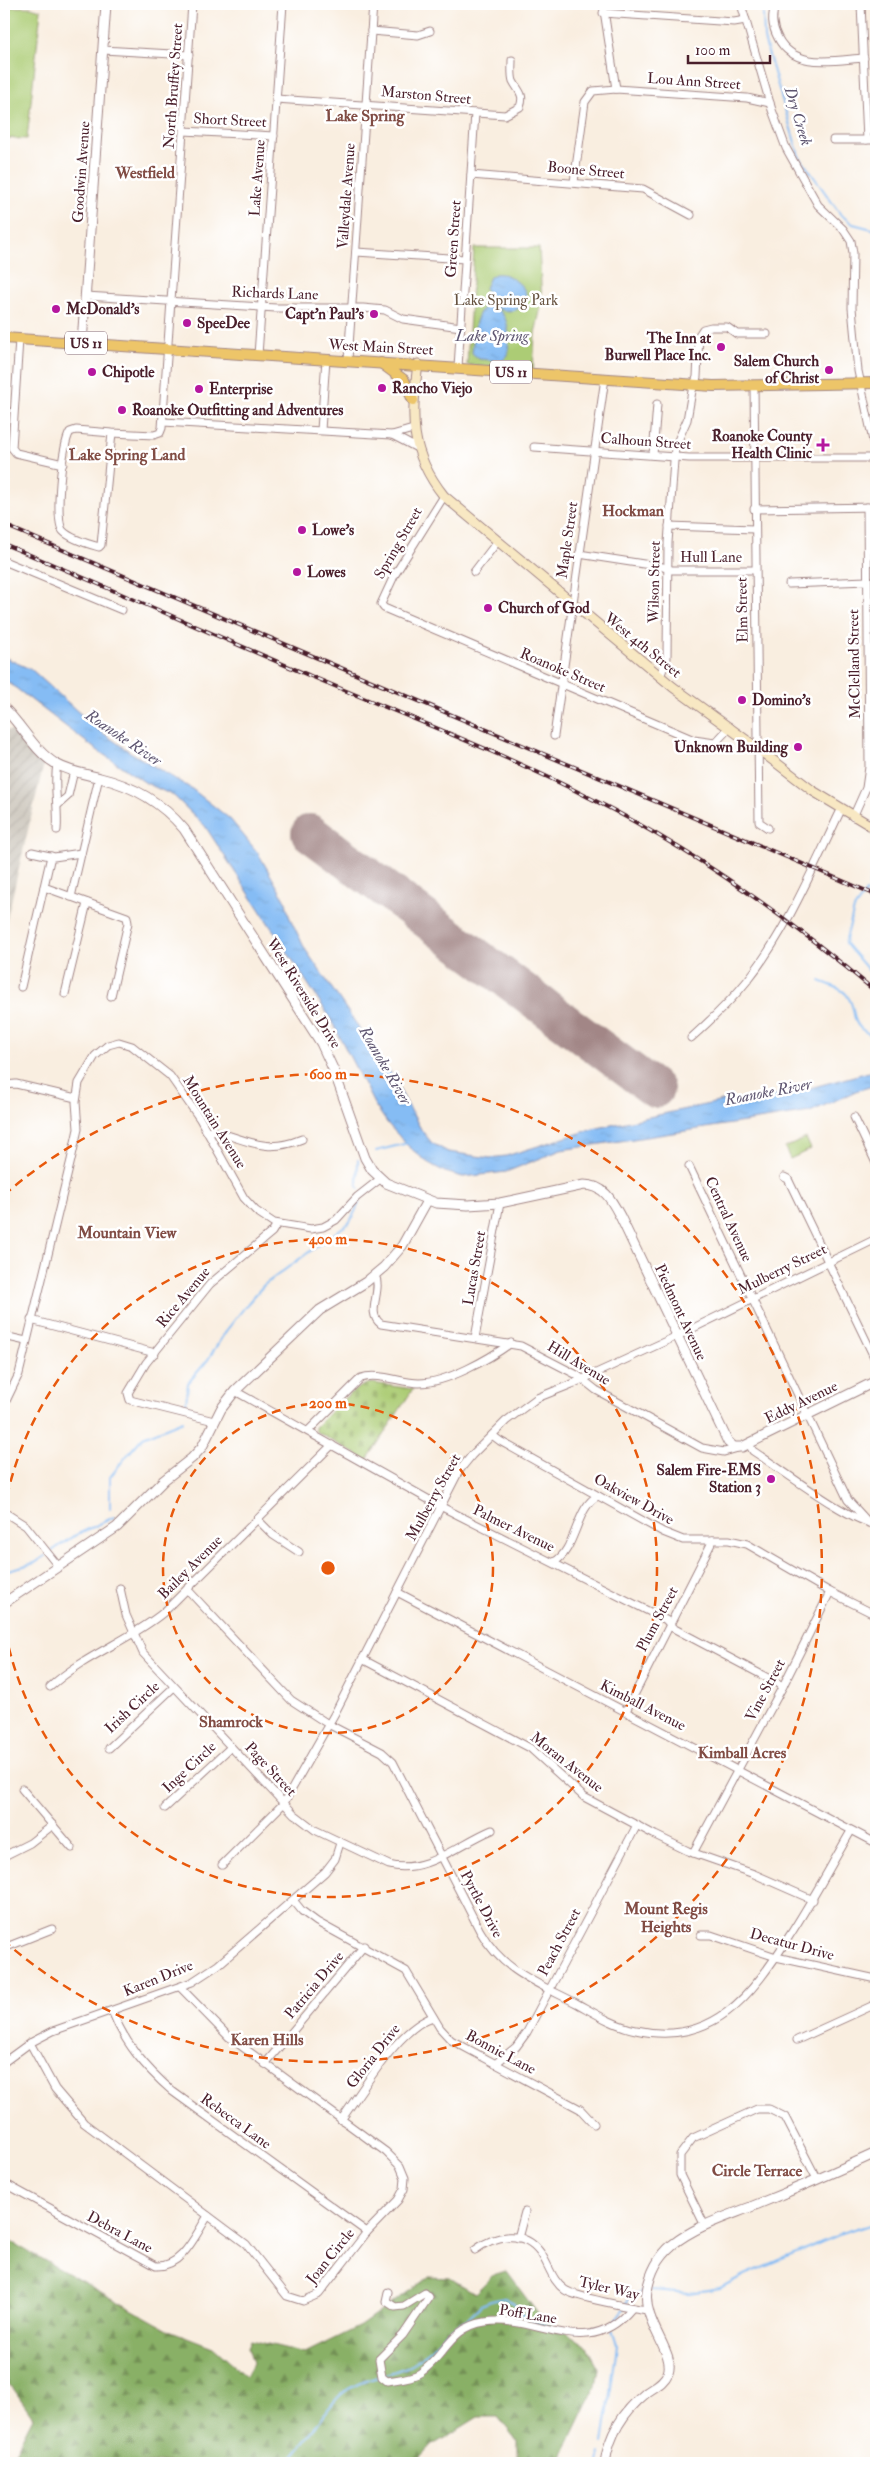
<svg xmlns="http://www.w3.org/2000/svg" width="880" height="2467" font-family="'IM FELL Double Pica',serif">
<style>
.industrial{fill:url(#industrial-furrows)}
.forest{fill:url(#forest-firs);stroke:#6a6848}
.cemetery{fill:url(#cemetery-stones);stroke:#7b7650}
.green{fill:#accc74;stroke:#7b7650}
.water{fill:url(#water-ripples);stroke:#686e90}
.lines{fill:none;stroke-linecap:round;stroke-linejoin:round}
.stream{stroke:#85bcf4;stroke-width:2}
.runway{stroke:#a28686;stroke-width:38}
.minor-casing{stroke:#a28686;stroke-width:9}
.tertiary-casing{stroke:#a28686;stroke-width:11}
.secondary-casing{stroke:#a28686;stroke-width:11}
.primary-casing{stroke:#a28686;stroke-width:12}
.minor{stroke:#fff;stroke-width:7}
.tertiary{stroke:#fff;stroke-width:9}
.secondary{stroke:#f8e8c3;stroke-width:9}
.primary{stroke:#edc569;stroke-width:10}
.rail-casing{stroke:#4a1f2b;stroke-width:4}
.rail{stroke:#fff;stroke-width:2;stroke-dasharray:5.5;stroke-linecap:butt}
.ring{fill:none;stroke:#e8590c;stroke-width:2.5;stroke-dasharray:9 6}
.poi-dot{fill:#b5179e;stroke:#fff;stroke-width:2}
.labels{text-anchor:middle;stroke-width:5;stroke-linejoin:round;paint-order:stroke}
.shield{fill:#fff;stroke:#80626b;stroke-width:1}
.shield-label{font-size:14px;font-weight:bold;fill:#4a1f2b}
.street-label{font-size:15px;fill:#4a1f2b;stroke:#fff}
.park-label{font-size:15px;fill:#675341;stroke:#fff}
.poi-label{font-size:15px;font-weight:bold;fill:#4a1f2b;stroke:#fff;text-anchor:start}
.neighbourhood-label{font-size:16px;font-weight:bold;fill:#814c44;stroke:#fff}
.water-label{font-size:16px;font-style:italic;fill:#5f5671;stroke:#fff}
.centre{fill:#e8590c;stroke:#fff;stroke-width:2.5}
.ring-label{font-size:15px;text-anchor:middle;font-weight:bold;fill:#e8590c;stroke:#fff;stroke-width:5;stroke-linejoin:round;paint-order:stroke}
</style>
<defs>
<pattern id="industrial-furrows" width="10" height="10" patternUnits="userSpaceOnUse" patternTransform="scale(1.25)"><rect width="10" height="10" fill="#c9c3b8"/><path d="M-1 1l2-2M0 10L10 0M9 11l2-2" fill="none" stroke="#aea79e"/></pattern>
<pattern id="forest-firs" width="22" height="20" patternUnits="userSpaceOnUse" patternTransform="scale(1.25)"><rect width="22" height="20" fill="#89b066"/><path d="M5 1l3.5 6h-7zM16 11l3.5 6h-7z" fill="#728f54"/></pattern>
<pattern id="cemetery-stones" width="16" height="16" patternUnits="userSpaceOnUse" patternTransform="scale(1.25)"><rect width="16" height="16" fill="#accc74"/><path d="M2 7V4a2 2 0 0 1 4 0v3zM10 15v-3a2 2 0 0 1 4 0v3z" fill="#96af65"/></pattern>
<pattern id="water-ripples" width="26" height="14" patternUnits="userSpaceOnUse" patternTransform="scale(1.25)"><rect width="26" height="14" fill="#85bcf4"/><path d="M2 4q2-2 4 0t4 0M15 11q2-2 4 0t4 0" fill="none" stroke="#74a1d1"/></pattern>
</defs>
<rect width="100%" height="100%" fill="#fff"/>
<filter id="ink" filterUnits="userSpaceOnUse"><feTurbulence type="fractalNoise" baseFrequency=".02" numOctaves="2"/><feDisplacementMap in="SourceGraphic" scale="10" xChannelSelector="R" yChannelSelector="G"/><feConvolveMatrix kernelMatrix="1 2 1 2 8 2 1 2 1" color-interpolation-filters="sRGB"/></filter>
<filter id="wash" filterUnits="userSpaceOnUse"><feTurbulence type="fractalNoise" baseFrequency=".0096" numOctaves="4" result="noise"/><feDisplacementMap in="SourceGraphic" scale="20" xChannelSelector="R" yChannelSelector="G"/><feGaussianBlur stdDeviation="1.12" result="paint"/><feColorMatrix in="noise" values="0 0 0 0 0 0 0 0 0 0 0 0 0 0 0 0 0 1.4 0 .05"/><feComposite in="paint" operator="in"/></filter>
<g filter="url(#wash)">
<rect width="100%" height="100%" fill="#f9eee0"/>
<path class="industrial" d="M13,730L44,763L4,931V731Z"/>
<path class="forest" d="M4,2238L169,2330L213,2347L246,2376L253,2363L248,2347L251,2340L305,2353L360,2326L429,2277L450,2278L475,2293L493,2275L506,2271L539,2315L586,2345L599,2369L596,2386L559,2463H518V2442L498,2417H478L433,2445L416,2463H15L11,2460L33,2417L13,2388L4,2381Z"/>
<path class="cemetery" d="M372,1383L413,1389L367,1460L315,1431V1427C329,1414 353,1385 372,1383Z"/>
<g class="green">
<path d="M4,7H31L41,10L27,139L4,138Z"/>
<path d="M474,248H539L542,302L535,334L533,371L467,365Z"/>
<path d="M806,1138L811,1149L790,1159L785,1148Z"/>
</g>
<g class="water">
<path d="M495,274C505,273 509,276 516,281C549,306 493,330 485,288L490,277Z"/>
<path d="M485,306C512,307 509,337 508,355L502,361L479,359L472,353C474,338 473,317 485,306Z"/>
<path d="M4,657L32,670L97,729L130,752L192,789L230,819L258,853L286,902L289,916L305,949L392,1076L422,1131L432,1143L448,1152L490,1158L506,1156L593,1129L723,1101L788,1094L876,1070V1085L856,1091L810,1112L561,1150L506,1172L463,1177L445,1172L427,1162L409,1147L388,1124L374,1104L329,1016L205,826L174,796L146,783L94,748L4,679Z"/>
</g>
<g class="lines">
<g class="stream">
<path d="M760,4L763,12L764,39L799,156L841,215L853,224L876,230"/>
<path d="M869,885L876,852"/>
<path d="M866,892L854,909L845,943L870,972L876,975"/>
<path d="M820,981C827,984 841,988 846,994C861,1013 844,1024 876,1037"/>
<path d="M376,1151L408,1143"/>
<path d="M358,1160L357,1185L359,1188"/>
<path d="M186,1404L188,1383L207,1361L226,1331L248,1303L264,1285L350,1222L359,1203"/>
<path d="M110,1508V1477L129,1453L143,1437L183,1421"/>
<path d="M52,1551L72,1537L114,1517"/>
<path d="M4,1571L35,1563L45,1556"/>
<path d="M651,2290L689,2293L720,2288L744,2275L841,2234L876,2223"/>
<path d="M626,2304L629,2298L644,2291"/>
<path d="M615,2320L624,2308"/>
<path d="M575,2331L607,2325"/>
<path d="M384,2375L407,2367L423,2357L447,2331L467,2319L481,2305L491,2301L504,2298L514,2303L521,2313L534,2322L565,2330"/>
<path d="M603,2443L617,2345L612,2330"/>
<path d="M288,2463C296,2451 306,2441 314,2429C335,2399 341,2387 378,2377"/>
<path d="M598,2463L600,2453"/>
</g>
<path class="runway" d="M310,833L655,1089"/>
</g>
</g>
<g filter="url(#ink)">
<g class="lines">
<g class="minor-casing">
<g id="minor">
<path d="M603,4L616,89"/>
<path d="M741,4L772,110L786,148L818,205L843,229L851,241L853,253L852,308L858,371L876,455"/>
<path d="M776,4C771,15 772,27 778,38C795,70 834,60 864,58"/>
<path d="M861,4L867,140"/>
<path d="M603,13L734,22L746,20"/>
<path d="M371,31L418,35L430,31"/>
<path d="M103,50L189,55"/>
<path d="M276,99L505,115L520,107C525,94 518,91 513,81C511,75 512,66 512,60"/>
<path d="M184,131L274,136"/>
<path d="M833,140H876"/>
<path d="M471,175L643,189L691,215"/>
<path d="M574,182L585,102L593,91L616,89L747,98L770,103"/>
<path d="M356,252L465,259"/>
<path d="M86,296L276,308H363L385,310L403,319L461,327"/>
<path d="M19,339L12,448L16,453L63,464"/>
<path d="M258,355L283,4"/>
<path d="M348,360L373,4"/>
<path d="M458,367L475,113"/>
<path d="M754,385L759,822L768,828"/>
<path d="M163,422L392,435L417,448"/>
<path d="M321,430L326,359"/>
<path d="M112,433L76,430L70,432C62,443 54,521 63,531C71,539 88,544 99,547L101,545L112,433L154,435L160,433L162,428L192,4"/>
<path d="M392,435L413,429"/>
<path d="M534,447L689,458H876"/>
<path d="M653,455L657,404"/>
<path d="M444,496L394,576L381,604L384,608L694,740L715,743L730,727"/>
<path d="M754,509L876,507"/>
<path d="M669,526L754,529"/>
<path d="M579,554L663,567L672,570H755"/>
<path d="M4,561L122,610"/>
<path d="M474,572L497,542"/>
<path d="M789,584L867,581"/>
<path d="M660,677L667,658L668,543L675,447L687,420L692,391L697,377L699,335L703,329L711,327H727L737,334H767"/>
<path d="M554,736L605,378"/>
<path d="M58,805L68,796L74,771"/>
<path d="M853,817L866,788L869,767L867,507"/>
<path d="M57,830C59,808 53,787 57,764"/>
<path d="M32,852L54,857L81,853"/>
<path d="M44,887L127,917L128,923L111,996"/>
<path d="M71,897L99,777"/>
<path d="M21,987L51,856"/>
<path d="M65,994L87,903"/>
<path d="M691,1038C711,1020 730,1002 747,981C787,931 813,868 841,810"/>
<path d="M4,1085L16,1084L76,1098"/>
<path d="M854,1117L876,1163"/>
<path d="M206,1130C244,1136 261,1156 302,1139"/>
<path d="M689,1166L848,1500L869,1523"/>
<path d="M784,1177L788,1179L876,1361"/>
<path d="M375,1275C383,1291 365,1313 381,1324L521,1346L577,1375L596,1390L702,1448L724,1452L738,1448"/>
<path d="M31,1320L155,1353"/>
<path d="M4,1336L26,1341"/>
<path d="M475,1338L500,1203"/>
<path d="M235,1391L442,1507L666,1620L673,1628L783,1686"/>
<path d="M5,1403L19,1374L71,1160L78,1129L76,1102L79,1083L95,1056L108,1045L119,1042L132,1046L170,1076L200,1119L244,1198L256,1211L274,1223L311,1229L323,1227L336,1220L357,1197L380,1179"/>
<path d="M214,1421L130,1400L128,1393L146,1363L210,1284L272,1232L277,1224"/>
<path d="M308,1431L361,1378C378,1372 401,1383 419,1383C447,1383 489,1359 511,1343"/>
<path d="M492,1435L500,1441L663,1532L683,1540H729L747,1544L830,1592L876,1615"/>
<path d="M749,1444L753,1451C777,1466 853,1524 876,1524"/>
<path d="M4,1512L26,1526L58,1566"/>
<path d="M258,1520L273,1535L299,1552"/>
<path d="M554,1562C576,1551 576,1506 598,1496"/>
<path d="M120,1588L126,1615L143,1653L294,1814L315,1830L389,1865C425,1875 460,1843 492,1830"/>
<path d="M187,1589L291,1700L328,1724L382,1752L393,1762L480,1931C503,1972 538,1983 578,2004C596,2014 615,2026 636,2030C713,2047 752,1995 788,1938C811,1903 830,1867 851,1831"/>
<path d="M397,1592L876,1843"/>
<path d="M362,1659L530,1748L584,1797L655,1835L688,1851L754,1874L813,1900"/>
<path d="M50,1687C86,1654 129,1641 164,1612L332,1445"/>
<path d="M626,1711L713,1540"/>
<path d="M109,1748L174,1687"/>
<path d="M22,1789L72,1848"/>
<path d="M165,1808L231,1747"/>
<path d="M693,1853L783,1686L830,1592"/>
<path d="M4,1856L30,1843L53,1825"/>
<path d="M222,1865L284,1803L335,1713L459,1471L472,1455L506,1421L537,1398L572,1384L677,1336L876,1239"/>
<path d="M293,1900L302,1911L317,1922L406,1971L440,2028L451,2040L580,2109L594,2124"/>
<path d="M701,1935H711L776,1957L876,1979"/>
<path d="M4,1948L52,1929"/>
<path d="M112,2011C125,2044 145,2067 172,2091L367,2232"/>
<path d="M797,2040L876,2004"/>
<path d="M30,2043L55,2089L84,2123L246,2244L287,2296L303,2301L319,2294L367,2232L398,2200L404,2189L405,2178L400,2166L386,2152L229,2037L180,1987"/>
<path d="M4,2062L30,2043L53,2031L192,1982L218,1965L325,1872L335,1859L340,1843"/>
<path d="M265,2064L364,1946"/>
<path d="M495,2064L516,2047L527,2032L637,1825"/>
<path d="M341,2120C363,2090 398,2028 433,2017"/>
<path d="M4,2183L156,2266C183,2267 195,2235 208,2216"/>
<path d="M705,2226L680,2175V2155L693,2138L757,2109H769L785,2117L817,2179"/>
<path d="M518,2238L525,2212"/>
<path d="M475,2250C495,2235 523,2229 540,2252C549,2265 552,2281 565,2290C575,2297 633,2308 647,2310"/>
<path d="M388,2292L386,2301L395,2307L404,2306L425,2293L429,2297L403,2335L379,2359L382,2377L387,2381C398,2379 410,2379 420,2373C445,2357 450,2327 485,2322C540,2314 586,2363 632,2308"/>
</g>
</g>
<g class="tertiary-casing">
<g id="tertiary">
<path d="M82,343L106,4"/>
<path d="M4,708C22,725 34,751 56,764C70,772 86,774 100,778C134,786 162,803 184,829L321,1043L334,1071L365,1158L372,1170L386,1183L436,1203L468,1205L500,1203L584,1185C605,1185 612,1201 621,1218L728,1442L734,1447H742L876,1381"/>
<path d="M4,1603L117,1527L164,1480L192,1458L202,1447L221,1409L235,1391L320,1310L366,1282L384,1267L402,1246L427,1201"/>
<path d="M605,2463C609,2435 624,2411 646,2393C654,2387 664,2383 668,2373C676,2353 642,2322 647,2291C650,2273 659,2256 672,2245C697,2225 729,2216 758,2204C798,2188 837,2171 876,2153"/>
</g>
</g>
<g class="secondary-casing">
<path id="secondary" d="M418,364C411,418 409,452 444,496L673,687L757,748L813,791L876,829"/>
</g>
<g class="primary-casing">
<g id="primary">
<path d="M4,338L713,386L876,383"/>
<path d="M381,363L404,380L413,400"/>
</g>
</g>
<use href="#minor" class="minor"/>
<use href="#tertiary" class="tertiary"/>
<use href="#secondary" class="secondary"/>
<use href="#primary" class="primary"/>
<g class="rail-casing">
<g id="rail">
<path d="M4,525L876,895"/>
<path d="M4,544C107,587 210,633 313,677C405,716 501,752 590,798C693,850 788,917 876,992"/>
</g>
</g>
<use href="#rail" class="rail"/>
</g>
</g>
<g class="ring">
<circle cx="328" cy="1568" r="165"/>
<path d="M4 1511A329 329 0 1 1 4 1625"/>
<path d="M4 1195A494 494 0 1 1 4 1941"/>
</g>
<g class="poi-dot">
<circle cx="56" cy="309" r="5"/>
<circle cx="374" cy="314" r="5"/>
<circle cx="187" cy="323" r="5"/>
<circle cx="721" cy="347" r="5"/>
<circle cx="829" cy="370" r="5"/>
<circle cx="92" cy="372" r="5"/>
<circle cx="382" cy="388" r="5"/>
<circle cx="199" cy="389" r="5"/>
<circle cx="122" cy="410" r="5"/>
<path d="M820.5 437.5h5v5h5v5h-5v5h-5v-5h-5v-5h5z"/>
<circle cx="302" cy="530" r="5"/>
<circle cx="297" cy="572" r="5"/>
<circle cx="488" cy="608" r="5"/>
<circle cx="742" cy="700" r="5"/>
<circle cx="798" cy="747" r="5"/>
<circle cx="771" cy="1479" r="5"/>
</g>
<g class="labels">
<g class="shield">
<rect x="65" y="331.5" width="42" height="23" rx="4"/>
<rect x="490" y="360.5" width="42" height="23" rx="4"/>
</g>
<g class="shield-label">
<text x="86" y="348">US 11</text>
<text x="511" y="377">US 11</text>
</g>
<g class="street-label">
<text transform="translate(694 81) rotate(4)" y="5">Lou Ann Street</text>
<text transform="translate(173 86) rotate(-86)" y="5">North Bruffey Street</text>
<text transform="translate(426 95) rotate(5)" y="5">Marston Street</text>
<text transform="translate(230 120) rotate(3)" y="5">Short Street</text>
<text transform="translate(586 170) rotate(5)" y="5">Boone Street</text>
<text transform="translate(81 172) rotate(-86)" y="5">Goodwin Avenue</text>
<text transform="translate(257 178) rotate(-86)" y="5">Lake Avenue</text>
<text transform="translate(346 196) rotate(-86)" y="5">Valleydale Avenue</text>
<text transform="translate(453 239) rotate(-86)" y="5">Green Street</text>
<text transform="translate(275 293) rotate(2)" y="5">Richards Lane</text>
<text transform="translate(381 347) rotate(3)" y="5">West Main Street</text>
<text transform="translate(646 441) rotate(4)" y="5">Calhoun Street</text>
<text transform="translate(567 540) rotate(-82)" y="5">Maple Street</text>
<text transform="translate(398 543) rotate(-60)" y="5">Spring Street</text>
<text x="711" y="562">Hull Lane</text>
<text transform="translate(654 582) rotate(-89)" y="5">Wilson Street</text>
<text transform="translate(742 610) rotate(-91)" y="5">Elm Street</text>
<text transform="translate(643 645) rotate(39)" y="5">West 4th Street</text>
<text transform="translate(854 664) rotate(-91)" y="5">McClelland Street</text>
<text transform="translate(563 670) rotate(23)" y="5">Roanoke Street</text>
<text transform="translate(304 993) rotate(58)" y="5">West Riverside Drive</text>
<text transform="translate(215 1122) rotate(58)" y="5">Mountain Avenue</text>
<text transform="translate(729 1219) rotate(65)" y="5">Central Avenue</text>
<text transform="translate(474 1268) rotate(-80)" y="5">Lucas Street</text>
<text transform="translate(782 1269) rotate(-26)" y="5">Mulberry Street</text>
<text transform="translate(183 1297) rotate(-50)" y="5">Rice Avenue</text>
<text transform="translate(681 1312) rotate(65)" y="5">Piedmont Avenue</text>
<text transform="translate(579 1363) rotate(31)" y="5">Hill Avenue</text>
<text transform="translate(801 1402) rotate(-26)" y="5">Eddy Avenue</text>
<text transform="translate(433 1497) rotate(-61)" y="5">Mulberry Street</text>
<text transform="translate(634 1499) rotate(29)" y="5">Oakview Drive</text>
<text transform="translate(514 1528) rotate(26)" y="5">Palmer Avenue</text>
<text transform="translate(190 1567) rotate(-45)" y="5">Bailey Avenue</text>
<text transform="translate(657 1619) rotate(-62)" y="5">Plum Street</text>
<text transform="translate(765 1690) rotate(-62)" y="5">Vine Street</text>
<text transform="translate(643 1705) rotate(27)" y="5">Kimball Avenue</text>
<text transform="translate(132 1707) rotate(-43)" y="5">Irish Circle</text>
<text transform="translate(567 1762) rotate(38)" y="5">Moran Avenue</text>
<text transform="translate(189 1767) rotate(-43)" y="5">Inge Circle</text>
<text transform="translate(271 1769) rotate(47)" y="5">Page Street</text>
<text transform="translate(482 1904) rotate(62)" y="5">Pyrtle Drive</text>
<text transform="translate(559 1942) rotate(-62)" y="5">Peach Street</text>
<text transform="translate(792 1944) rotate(15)" y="5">Decatur Drive</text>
<text transform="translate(158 1978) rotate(-22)" y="5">Karen Drive</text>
<text transform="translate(314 1985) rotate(-50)" y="5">Patricia Drive</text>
<text transform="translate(501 2052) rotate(28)" y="5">Bonnie Lane</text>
<text transform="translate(373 2056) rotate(-52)" y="5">Gloria Drive</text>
<text transform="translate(236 2121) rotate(36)" y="5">Rebecca Lane</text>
<text transform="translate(120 2232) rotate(28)" y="5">Debra Lane</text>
<text transform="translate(330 2256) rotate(-51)" y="5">Joan Circle</text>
<text transform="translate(609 2288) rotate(13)" y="5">Tyler Way</text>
<text transform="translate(528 2314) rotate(9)" y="5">Poff Lane</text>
</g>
<g class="park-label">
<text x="506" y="305">Lake Spring Park</text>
</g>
<g class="poi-label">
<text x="66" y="314">McDonald's</text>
<text x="364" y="319" text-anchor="end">Capt'n Paul's</text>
<text x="197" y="328">SpeeDee</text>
<text x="711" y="343" text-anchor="end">The Inn at<tspan x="711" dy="17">Burwell Place Inc.</tspan></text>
<text x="819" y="366" text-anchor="end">Salem Church<tspan x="819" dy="17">of Christ</tspan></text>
<text x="102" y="377">Chipotle</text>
<text x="392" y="393">Rancho Viejo</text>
<text x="209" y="394">Enterprise</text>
<text x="132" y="415">Roanoke Outfitting and Adventures</text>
<text x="812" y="441" text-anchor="end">Roanoke County<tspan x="812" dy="17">Health Clinic</tspan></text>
<text x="312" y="535">Lowe's</text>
<text x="307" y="577">Lowes</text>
<text x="498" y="613">Church of God</text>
<text x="752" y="705">Domino's</text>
<text x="788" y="752" text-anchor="end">Unknown Building</text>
<text x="761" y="1475" text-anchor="end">Salem Fire-EMS<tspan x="761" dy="17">Station 3</tspan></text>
</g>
<g class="neighbourhood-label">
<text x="365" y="121">Lake Spring</text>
<text x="145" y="178">Westfield</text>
<text x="127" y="460">Lake Spring Land</text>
<text x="633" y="516">Hockman</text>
<text x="127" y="1238">Mountain View</text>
<text x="231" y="1727">Shamrock</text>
<text x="742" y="1758">Kimball Acres</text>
<text x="666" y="1914">Mount Regis<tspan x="666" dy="18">Heights</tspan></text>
<text x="267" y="2045">Karen Hills</text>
<text x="757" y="2176">Circle Terrace</text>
</g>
<g class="water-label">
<text transform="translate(799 116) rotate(73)" y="6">Dry Creek</text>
<text x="492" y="341">Lake Spring</text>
<text transform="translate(124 737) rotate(34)" y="6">Roanoke River</text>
<text transform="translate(386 1065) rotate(60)" y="6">Roanoke River</text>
<text transform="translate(768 1091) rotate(-11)" y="6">Roanoke River</text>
</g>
</g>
<circle cx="328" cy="1568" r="8" class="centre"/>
<g class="ring-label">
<text x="328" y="1079">600 m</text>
<text x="328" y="1244">400 m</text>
<text x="328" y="1408">200 m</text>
</g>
<rect width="880" height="2467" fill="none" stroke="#fff" stroke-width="20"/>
<path d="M688 55v8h82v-8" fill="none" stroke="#4a1f2b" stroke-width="2.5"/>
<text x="695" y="55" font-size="15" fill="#4a1f2b" stroke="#ffffff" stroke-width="4" paint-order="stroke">100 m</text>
</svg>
